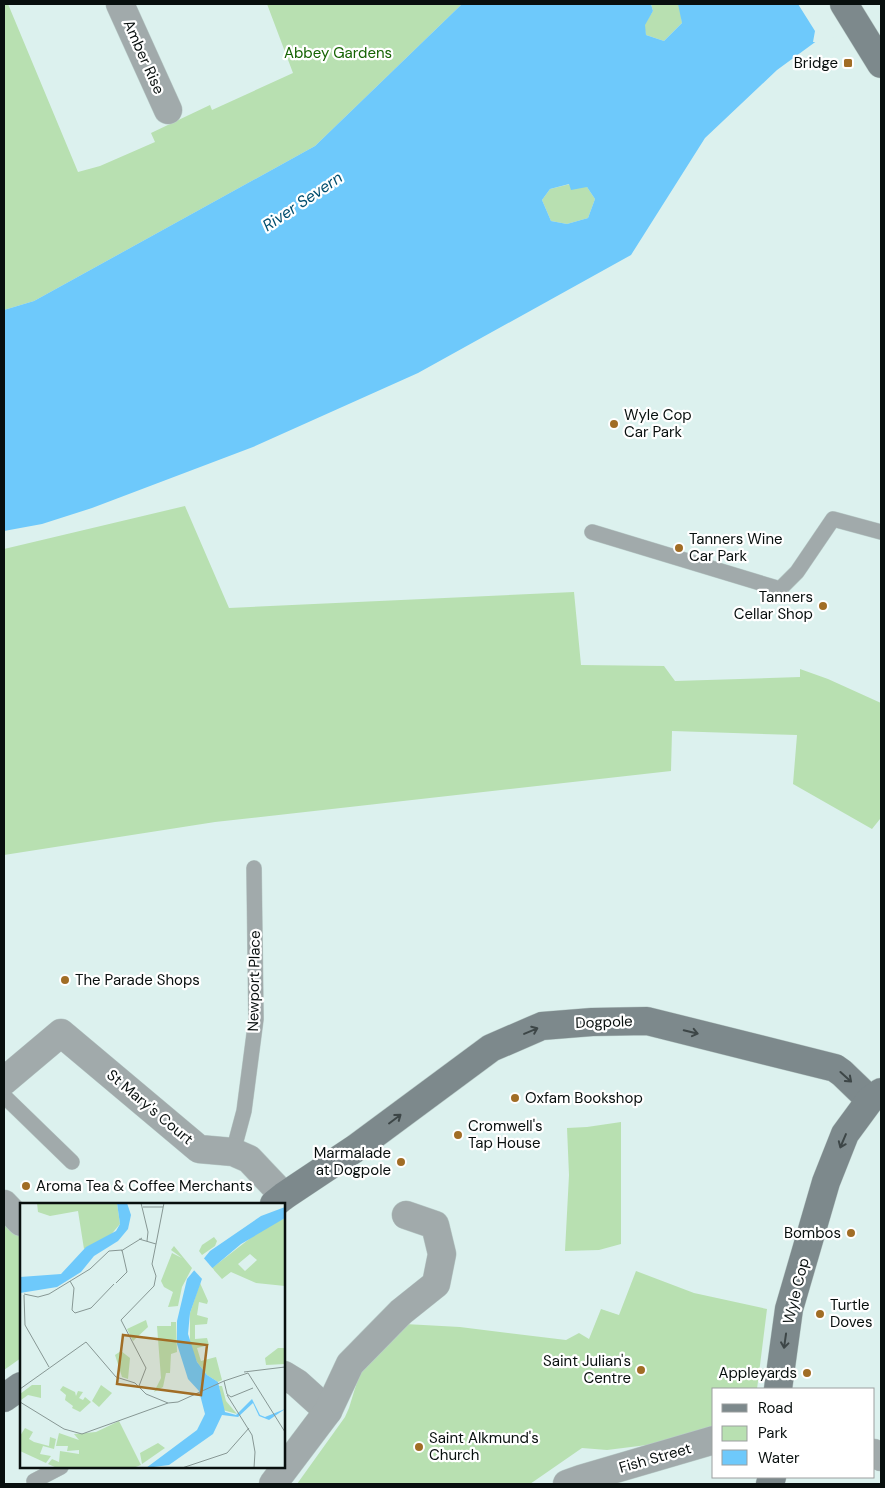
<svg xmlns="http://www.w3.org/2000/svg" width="885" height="1488" font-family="'DM Sans',sans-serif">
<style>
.green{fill:#b8e0b1}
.water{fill:#6ec9fb;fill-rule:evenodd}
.pier{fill:#dcf1ee}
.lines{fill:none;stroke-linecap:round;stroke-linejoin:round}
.lane-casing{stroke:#bacdca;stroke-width:16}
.street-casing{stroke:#bacdca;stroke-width:29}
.secondary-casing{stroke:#bacdca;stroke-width:29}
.lane{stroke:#a1aaab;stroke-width:15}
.street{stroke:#a1aaab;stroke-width:28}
.secondary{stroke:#7d898c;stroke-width:28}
.oneway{stroke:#3d4647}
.poi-dot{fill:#a16d25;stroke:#fff;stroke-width:2}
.labels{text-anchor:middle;stroke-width:4.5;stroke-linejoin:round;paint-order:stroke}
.park-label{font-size:15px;fill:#156303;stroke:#fff}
.street-label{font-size:15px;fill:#080f0e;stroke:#fff}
.poi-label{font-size:15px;fill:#080f0e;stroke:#fff;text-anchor:start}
.water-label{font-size:16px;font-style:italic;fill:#004e6f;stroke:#fff}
.inset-road{fill:none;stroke:#879794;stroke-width:1}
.view{fill:#a16d25;fill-opacity:0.15;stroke:#a16d25;stroke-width:2.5}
.inset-edge{fill:none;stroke:#080f0e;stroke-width:2.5}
</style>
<rect width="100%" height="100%" fill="#dcf1ee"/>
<g class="green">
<path d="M4,4H8L78,172L100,166L155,142L151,133L210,105L212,110L293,73L267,4H462L315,146L34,301L4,310Z"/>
<path d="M651,4H678L680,5L682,23L664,41L646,35L644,25L653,11Z"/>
<path d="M570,184L587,187L595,199L588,218L567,224L551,221L542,200L550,189Z"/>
<path d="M185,506L229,608L574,592L581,665L664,666L675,681L800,677V669L828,679L881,703V819H880L872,829L793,784L797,735L672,731L671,771L215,822L4,855V549Z"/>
<path d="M621,1122V1244L599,1250L565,1251L569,1175L567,1128L587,1127Z"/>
<path d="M4,1214L21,1234V1358L4,1370Z"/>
<path d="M636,1271L694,1293L767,1309L757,1389H714V1428L655,1444L607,1450L582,1448L530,1484H297L345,1417L349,1408L360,1372L405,1324L460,1327L566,1340L579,1333L589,1339L601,1309L619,1315Z"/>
</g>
<path class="water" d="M462,4H651L653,11L645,25L646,35L664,41L682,23L678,4H881L818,40L777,70L705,138L631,255L418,373L253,447L92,508L42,524L4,531V310L34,301L315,146ZM569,184L571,190L587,187L595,199L588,218L567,224L551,221L542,200L550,189Z"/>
<path class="pier" d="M798,4H881V23L819,42H813L815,31Z"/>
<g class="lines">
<g class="lane-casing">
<g id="lane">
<path d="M592,532L780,589L797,572L833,519L881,532"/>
<path d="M4,1096L72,1162"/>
<path d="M233,1152L244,1111L256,1019L254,868"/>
<path d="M34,1481L61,1467"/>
</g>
</g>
<g class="street-casing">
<g id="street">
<path d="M120,4L168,110"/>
<path d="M4,1081L61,1033L199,1149L233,1152L249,1159L284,1196"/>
<path d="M4,1204L21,1222"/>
<path d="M284,1375L297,1383L328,1411"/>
<path d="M874,1453L881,1457"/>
<path d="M273,1484L328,1411L350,1364L401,1312L436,1284L442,1254L435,1225L406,1215"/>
<path d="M567,1484L581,1479L714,1440"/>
</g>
</g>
<g class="secondary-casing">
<g id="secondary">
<path d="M844,4L881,64"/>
<path d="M274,1204L284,1196L356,1148L491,1048L542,1026L592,1022L647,1021L835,1068L842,1073L870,1100"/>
<path d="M778,1389L789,1309L826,1182L845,1134L870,1100L881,1092"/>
<path d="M4,1398L21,1386"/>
<path d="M770,1484L772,1477"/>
</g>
</g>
<use href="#lane" class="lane"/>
<use href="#street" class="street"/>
<use href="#secondary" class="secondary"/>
</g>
<defs><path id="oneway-shaft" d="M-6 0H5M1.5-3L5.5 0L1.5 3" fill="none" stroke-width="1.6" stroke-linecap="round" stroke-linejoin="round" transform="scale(1.25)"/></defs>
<g class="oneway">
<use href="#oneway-shaft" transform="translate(531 1031) rotate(-23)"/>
<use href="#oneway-shaft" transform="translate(691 1032) rotate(14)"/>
<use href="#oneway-shaft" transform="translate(846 1077) rotate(42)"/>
<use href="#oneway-shaft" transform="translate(395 1119) rotate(-37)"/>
<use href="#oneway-shaft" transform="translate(843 1141) rotate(113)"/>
<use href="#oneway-shaft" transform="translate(785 1341) rotate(98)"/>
</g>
<g class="poi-dot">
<rect x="843" y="58" width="10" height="10" rx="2.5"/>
<circle cx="614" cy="424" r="5"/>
<circle cx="679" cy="548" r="5"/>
<circle cx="823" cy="606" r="5"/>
<circle cx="65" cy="980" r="5"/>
<circle cx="515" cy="1098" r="5"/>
<circle cx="458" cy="1135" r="5"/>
<circle cx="401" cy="1162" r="5"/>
<circle cx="26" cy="1186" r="5"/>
<circle cx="851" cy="1233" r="5"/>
<circle cx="820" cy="1314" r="5"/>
<circle cx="641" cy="1370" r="5"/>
<circle cx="807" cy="1373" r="5"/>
<circle cx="419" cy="1447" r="5"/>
</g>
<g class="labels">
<g class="park-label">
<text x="338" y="58">Abbey Gardens</text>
</g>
<g class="street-label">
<text transform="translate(144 57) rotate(66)" y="5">Amber Rise</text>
<text transform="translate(254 981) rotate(-89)" y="5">Newport Place</text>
<text transform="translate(604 1022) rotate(-2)" y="5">Dogpole</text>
<text transform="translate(150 1107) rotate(40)" y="5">St Mary's Court</text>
<text transform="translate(796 1291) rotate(-76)" y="5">Wyle Cop</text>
<text transform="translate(655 1458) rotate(-16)" y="5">Fish Street</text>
</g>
<g class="poi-label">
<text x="838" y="68" text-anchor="end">Bridge</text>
<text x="624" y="420">Wyle Cop<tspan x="624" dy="17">Car Park</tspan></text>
<text x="689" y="544">Tanners Wine<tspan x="689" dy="17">Car Park</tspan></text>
<text x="813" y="602" text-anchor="end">Tanners<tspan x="813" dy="17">Cellar Shop</tspan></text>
<text x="75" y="985">The Parade Shops</text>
<text x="525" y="1103">Oxfam Bookshop</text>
<text x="468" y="1131">Cromwell's<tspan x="468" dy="17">Tap House</tspan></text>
<text x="391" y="1158" text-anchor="end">Marmalade<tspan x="391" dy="17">at Dogpole</tspan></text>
<text x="36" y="1191">Aroma Tea &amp; Coffee Merchants</text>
<text x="841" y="1238" text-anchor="end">Bombos</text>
<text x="830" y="1310">Turtle<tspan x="830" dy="17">Doves</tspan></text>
<text x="631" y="1366" text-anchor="end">Saint Julian's<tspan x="631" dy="17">Centre</tspan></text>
<text x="797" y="1378" text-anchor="end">Appleyards</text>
<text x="429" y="1443">Saint Alkmund's<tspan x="429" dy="17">Church</tspan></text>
</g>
<g class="water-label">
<text transform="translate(302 201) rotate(-34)" y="6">River Severn</text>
</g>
</g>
<g transform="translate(20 1203)">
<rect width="265" height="265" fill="#dcf1ee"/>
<path d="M17,0H97L100,21L89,34L64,46L58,8L30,13L18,9ZM265,15V83L236,80L211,69L202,76L192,65L242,26ZM230,51L237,57L225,68L218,61ZM194,34L197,38L195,43L182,52L179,48L182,42ZM154,43L172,65L162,84L158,103L148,104L153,89L144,84L141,78L152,50L162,55L151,47ZM180,80L188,98L187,101L179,99L177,112L188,115L187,121L175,122V136L187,135L189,142L177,145L181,158L196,154L202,177L198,179L187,172L177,159L170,142V110ZM126,117L128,124L113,138L107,126ZM151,119H156L157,149L151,151L150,170H146L143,184L134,189L141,175L137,123H151ZM258,145H265V161L246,162L245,155ZM101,148L110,155L108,176L102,174L95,152ZM12,182H21V195L8,192L1,197L0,191ZM81,182L92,190L79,204L72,198ZM43,183L55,189L56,193L58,188L63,189L59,195L63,197L65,194L71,199L60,209L52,205L53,203L45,197L46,192L40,187ZM199,183H202L206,198L217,211L203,207ZM99,218L121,262L113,265H37L28,261L32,256L39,259L40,248L59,251V247L47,248L48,243H36L39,230L59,237L54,231L76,229ZM5,225L13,229L9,236L14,239L29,243L30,234L36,236L34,246L23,243L20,251L31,253L26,260L0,248V233ZM138,240L145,245L122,261L120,250Z" fill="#b8e0b1" fill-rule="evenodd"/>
<path d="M97,0H107L111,12L108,26L98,38L74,53L61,69L37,84L0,90V74L41,71L66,44L96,28L100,21ZM265,4V15L221,41L183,73L170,110L168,131L177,159L187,172L198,179L205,209L216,212L232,196L240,212L245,214L265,206L249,217L239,213L233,200L218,214L202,212L193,231L149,262L126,265L177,227L185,211L179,188L168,176L157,141V118L167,76L190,48L241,13Z" fill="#6ec9fb"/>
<path d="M182,53L194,67L183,77L172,65Z" fill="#dcf1ee"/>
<path class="inset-road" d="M121,0L128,29L127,38M123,4H143M119,36L136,41L144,0M101,48L122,35M50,78L54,85L52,107L55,110L71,105L94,81M96,80L107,69L102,47M4,91L18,94L29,91L70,66L89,48L102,47M4,92L5,122L29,164M224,169L265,164M119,183L126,165L101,117L134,83L136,73L132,61L136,41M233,185L211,194L207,191L204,178L228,170L265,229M0,186L66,139L96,174L115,180L126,191L148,200L158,199L204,178M207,192L232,232L235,249L234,265M0,199L44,226L62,231L148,200M162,265L207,250L229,225"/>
<path class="view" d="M103,132L187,142L181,192L97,181Z"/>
<rect width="265" height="265" class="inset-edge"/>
</g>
<rect width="885" height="1488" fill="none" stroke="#080f0e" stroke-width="10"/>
<rect x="712" y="1388" width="162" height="90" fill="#ffffff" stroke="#9c9f9f"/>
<rect x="722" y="1404" width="25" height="8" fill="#7d898c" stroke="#9c9f9f"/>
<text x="758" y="1413" font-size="15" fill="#080f0e">Road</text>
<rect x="722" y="1426" width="25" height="15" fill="#b8e0b1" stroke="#9c9f9f"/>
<text x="758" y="1438" font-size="15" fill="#080f0e">Park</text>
<rect x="722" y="1450" width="25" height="15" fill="#6ec9fb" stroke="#9c9f9f"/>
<text x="758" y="1463" font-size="15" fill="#080f0e">Water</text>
</svg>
